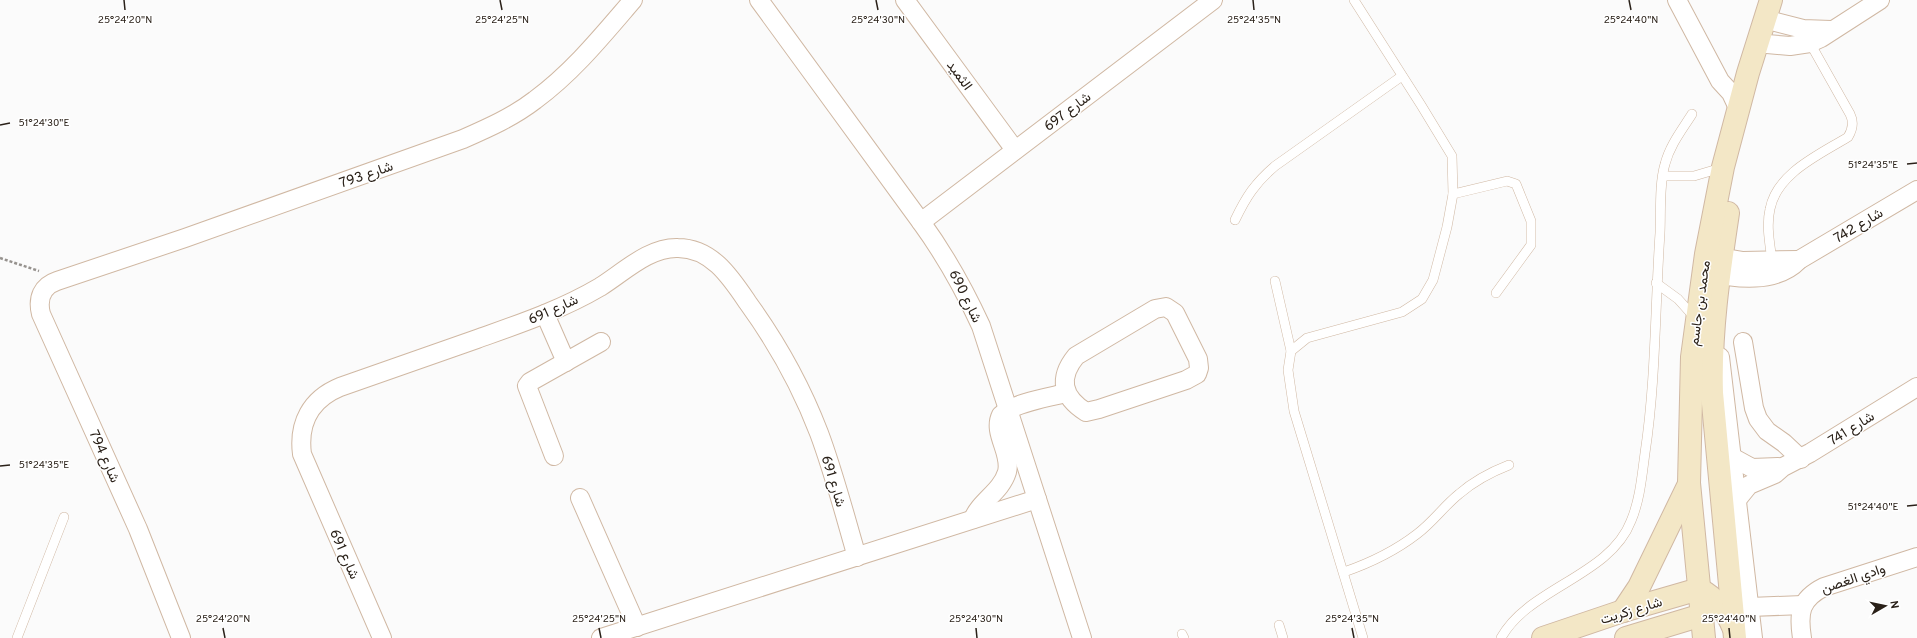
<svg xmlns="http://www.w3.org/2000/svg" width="1917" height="638" font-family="Overpass,Vazirmatn,sans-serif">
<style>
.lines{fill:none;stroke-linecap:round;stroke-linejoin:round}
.lane-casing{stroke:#d0b8a3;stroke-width:10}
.street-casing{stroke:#d0b8a3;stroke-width:20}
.secondary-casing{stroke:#d0b8a3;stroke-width:24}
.path{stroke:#96928e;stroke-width:2.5;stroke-dasharray:3 2;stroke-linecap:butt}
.lane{stroke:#fff;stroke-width:9}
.street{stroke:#fff;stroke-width:18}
.secondary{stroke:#f3e7c6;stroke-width:22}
.ticks{fill:none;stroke:#2a2119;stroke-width:1.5}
.labels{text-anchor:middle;stroke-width:3;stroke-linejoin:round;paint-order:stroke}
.street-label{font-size:14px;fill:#2a2119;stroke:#fff}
.ticks-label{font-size:10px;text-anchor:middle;fill:#2a2119;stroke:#fff;stroke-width:3;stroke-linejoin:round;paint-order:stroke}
</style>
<rect width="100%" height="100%" fill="#fbfbfb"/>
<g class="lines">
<g class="lane-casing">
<g id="lane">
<path d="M1663,176H1694L1721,168"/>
<path d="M1453,194L1507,181L1516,184L1531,221V245L1496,293"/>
<path d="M1235,220C1246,197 1255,183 1275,166L1402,76"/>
<path d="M1772,261C1770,244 1766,226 1770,209C1777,173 1819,155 1848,137C1853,129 1854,122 1850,114L1810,43"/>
<path d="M1275,281L1291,351L1288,370L1294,411L1363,638"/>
<path d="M1656,283L1678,299L1695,318"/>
<path d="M1291,351L1307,338L1402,312L1422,299L1433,280L1447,227L1453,194L1452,156L1421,105L1354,0"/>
<path d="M1344,572C1370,563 1395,551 1417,534C1433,522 1444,506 1459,494C1474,481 1491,472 1509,465"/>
<path d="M1279,625L1283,638"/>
<path d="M1182,634L1184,638"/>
<path d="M17,638L64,517"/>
<path d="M1501,638C1528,588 1610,576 1631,521C1640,500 1642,475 1645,453C1656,380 1655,306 1660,233C1661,212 1659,184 1665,164C1670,145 1682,130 1692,114"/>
</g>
</g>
<g class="street-casing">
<g id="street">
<path d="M759,0L921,222C945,255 964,289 981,326L1082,638"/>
<path d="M905,0L1015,150"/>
<path d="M1677,0L1720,81L1731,93L1738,108"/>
<path d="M1764,19L1803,29L1831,30"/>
<path d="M1758,41L1767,44L1790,46L1810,43L1821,38L1880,0"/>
<path d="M921,222L1213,0"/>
<path d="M1708,255L1743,261L1799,260"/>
<path d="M1706,272C1736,279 1776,284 1799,260L1917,190"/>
<path d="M1166,307L1175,313L1198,359L1199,368L1197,374L1186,380L1099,409L1086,412C1062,397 1058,378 1076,356L1155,309Z"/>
<path d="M545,314L566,362"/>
<path d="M1743,342L1754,408L1758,419L1767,431L1784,443L1801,459"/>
<path d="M1720,357L1753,638"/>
<path d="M554,456L527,386L530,382L601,342"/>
<path d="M1730,456L1752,468L1778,467"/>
<path d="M580,498L637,627"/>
<path d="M1736,501L1749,485L1775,474L1783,467L1810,453L1917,387"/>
<path d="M973,519C980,501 1001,492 1007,472C1012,453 992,433 1001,415C1013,403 1050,397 1066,393"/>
<path d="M1750,607L1803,605"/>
<path d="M181,638L138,529L41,314C37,298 42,286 57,281L185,238L463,139C488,128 513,117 535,100C573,72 602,36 633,0"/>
<path d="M382,638L302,454C298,423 311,399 340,387C386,371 431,355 477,339C519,324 561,310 600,287C624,272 649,247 678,248C712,248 731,278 748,303C777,343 801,386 819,433C834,473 845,516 857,557"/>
<path d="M601,638L1037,499"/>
<path d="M1802,638C1798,613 1800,599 1824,587L1917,557"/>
</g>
</g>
<g class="secondary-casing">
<g id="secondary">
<path d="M1728,213C1719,273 1710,332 1712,393L1735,638"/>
<path d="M1623,611L1639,587L1689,484"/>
<path d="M1543,638L1623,611L1699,589C1715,598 1726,609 1733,627"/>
<path d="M1626,638L1702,615L1712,605"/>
<path d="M1704,638L1689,483L1692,357L1706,254L1723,167L1748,73L1771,0"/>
</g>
</g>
<path class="path" d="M0,258L39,271"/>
<use href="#lane" class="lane"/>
<use href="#street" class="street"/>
<use href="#secondary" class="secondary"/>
</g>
<path class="ticks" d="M124,0L125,10M500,0L502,10M876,0L878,10M1253,0L1254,10M1629,0L1631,10M0,125L10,123M1907,164L1917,163M0,466L10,465M1907,506L1917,505M223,628L225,638M599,628L601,638M976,628L977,638M1352,628L1354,638M1729,628L1730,638"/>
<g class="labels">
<g class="street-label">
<text transform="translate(960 75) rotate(54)" y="5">الثميد</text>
<text transform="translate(1067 111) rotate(-37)" y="5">شارع 697</text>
<text transform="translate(366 174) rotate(-19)" y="5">شارع 793</text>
<text transform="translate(1858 225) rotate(-31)" y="5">شارع 742</text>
<text transform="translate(966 296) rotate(64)" y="5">شارع 690</text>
<text transform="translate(1699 303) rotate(-82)" y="5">محمد بن جاسم</text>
<text transform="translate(553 309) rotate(-24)" y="5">شارع 691</text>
<text transform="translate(1851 428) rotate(-32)" y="5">شارع 741</text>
<text transform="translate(105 456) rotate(66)" y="5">شارع 794</text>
<text transform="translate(834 481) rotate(73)" y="5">شارع 691</text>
<text transform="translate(345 554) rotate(66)" y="5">شارع 691</text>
<text transform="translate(1853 578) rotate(-19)" y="5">وادي الغصن</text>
<text transform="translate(1631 610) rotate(-17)" y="5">شارع زكريت</text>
</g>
</g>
<g class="ticks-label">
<text x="125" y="23">25°24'20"N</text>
<text x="502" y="23">25°24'25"N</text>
<text x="878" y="23">25°24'30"N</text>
<text x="1254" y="23">25°24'35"N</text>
<text x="1631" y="23">25°24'40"N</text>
<text x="44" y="126">51°24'30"E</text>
<text x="1873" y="168">51°24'35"E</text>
<text x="44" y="468">51°24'35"E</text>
<text x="1873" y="510">51°24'40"E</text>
<text x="223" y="622">25°24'20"N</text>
<text x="599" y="622">25°24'25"N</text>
<text x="976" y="622">25°24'30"N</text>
<text x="1352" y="622">25°24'35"N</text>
<text x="1729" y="622">25°24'40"N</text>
</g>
<g transform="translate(1885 606) rotate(81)" stroke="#ffffff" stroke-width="3" paint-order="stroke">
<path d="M0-3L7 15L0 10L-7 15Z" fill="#2a2119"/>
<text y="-6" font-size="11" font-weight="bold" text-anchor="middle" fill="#2a2119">N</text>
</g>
</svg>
